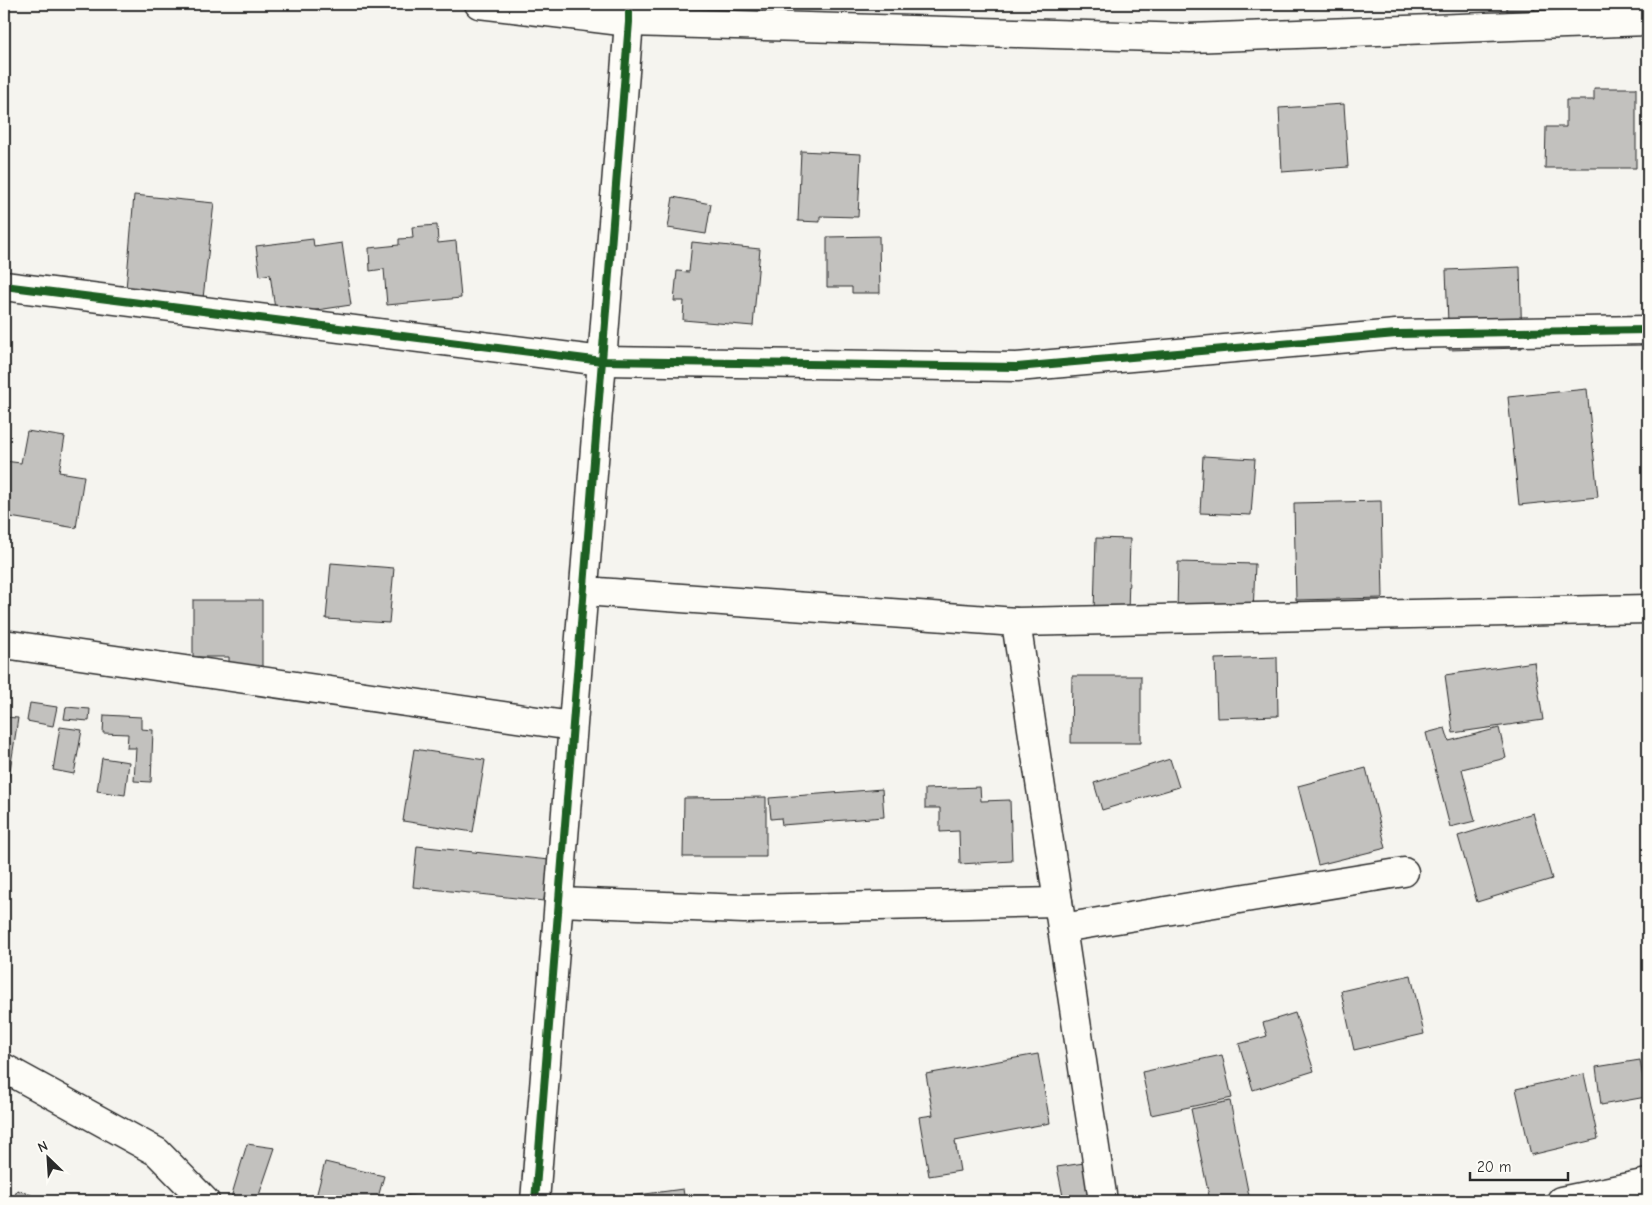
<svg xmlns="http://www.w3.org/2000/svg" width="1652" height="1205" font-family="'Comic Neue',sans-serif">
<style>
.building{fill:#c2c1be;stroke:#2b2b2b}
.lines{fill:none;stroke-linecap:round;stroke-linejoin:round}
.minor-casing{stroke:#2b2b2b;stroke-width:31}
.minor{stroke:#fdfcf7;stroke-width:28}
.cycleway-casing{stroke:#fdfcf7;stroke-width:11}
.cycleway{stroke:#1b5e20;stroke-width:8}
</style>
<rect width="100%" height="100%" fill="#f5f4ef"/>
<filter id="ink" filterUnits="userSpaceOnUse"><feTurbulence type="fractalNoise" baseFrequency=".02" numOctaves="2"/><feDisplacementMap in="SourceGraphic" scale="10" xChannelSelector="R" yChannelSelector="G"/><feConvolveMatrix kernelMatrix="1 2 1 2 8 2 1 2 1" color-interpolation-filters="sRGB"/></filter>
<g filter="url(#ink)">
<g class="building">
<path d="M707,4H783V9L708,14Z"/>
<path d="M1507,4H1535L1534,12L1507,11Z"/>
<path d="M1594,88H1636V168H1545L1546,127H1566V100H1594Z"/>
<path d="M1344,104L1348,167L1282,172L1279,108Z"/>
<path d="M801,151L861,154L858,217L820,216V222L798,221Z"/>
<path d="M134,195L214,203L203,298L126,289Z"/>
<path d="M673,197L711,204L706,234L668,228Z"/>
<path d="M437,225L438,243L456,241L461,298L387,305L384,269L370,271L369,248L399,245V239L413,238L412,227Z"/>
<path d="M879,236L880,293H852V287H827V237Z"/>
<path d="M313,239L314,247L342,243L351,305L276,316L270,274L260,276L256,246Z"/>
<path d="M692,242L760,249L753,326L683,320L684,301H674L677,271L689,272Z"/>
<path d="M1520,267L1522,348L1449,350L1446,270Z"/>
<path d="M1587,389L1598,497L1519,505L1508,397Z"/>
<path d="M27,431L65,437L59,472L84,476L76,528L4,516V461L21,463Z"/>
<path d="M1203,456L1255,459L1251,515L1200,513Z"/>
<path d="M1381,501L1383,598L1296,600L1294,503Z"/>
<path d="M1096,538L1130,539L1128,614L1094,613Z"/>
<path d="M1178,562L1255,564L1253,614L1177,613Z"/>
<path d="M331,563L394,568L389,623L326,619Z"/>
<path d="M193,600H262V668L229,669V657H193Z"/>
<path d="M1277,657L1278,716L1217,718L1215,659Z"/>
<path d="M1534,662L1543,720L1453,733L1445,675Z"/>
<path d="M1072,676H1141V743H1071Z"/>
<path d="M30,703L57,707L53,726L27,721Z"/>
<path d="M66,707L90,709L89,721L64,719Z"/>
<path d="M104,715L141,717V729L153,730L151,782L134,781L136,748H127L128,734L103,733Z"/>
<path d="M4,717L18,718L8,784L4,783Z"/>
<path d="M60,727L82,730L74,774L53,770Z"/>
<path d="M1445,728L1449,741L1499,728L1506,758L1462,769L1475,821L1450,827L1426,733Z"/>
<path d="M414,749L485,760L473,832L403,821Z"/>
<path d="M102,758L129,762L125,795L97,791Z"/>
<path d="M1170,759L1179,787L1102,810L1094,783Z"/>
<path d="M1366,768L1386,848L1318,865L1298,786Z"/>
<path d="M980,787L981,801L1010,800L1012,861L960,864L959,831L940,832V808H925V789Z"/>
<path d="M882,789L884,817L782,825L781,818L771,819L769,798Z"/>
<path d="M766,797V857H683L684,798Z"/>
<path d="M1533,813L1552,879L1477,902L1458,836Z"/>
<path d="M417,846L549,860L544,901L413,887Z"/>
<path d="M1411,975L1424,1034L1354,1050L1341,991Z"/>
<path d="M1295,1013L1314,1071L1253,1090L1239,1044L1267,1036L1263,1023Z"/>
<path d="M1038,1054L1050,1123L955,1141L960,1171L929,1176L919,1117L933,1115L926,1074Z"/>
<path d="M1222,1055L1232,1098L1151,1115L1142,1072Z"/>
<path d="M1640,1060L1646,1097L1601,1105L1596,1067Z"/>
<path d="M1584,1074L1598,1139L1531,1155L1516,1089Z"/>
<path d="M1230,1101L1250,1201H1210L1191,1109Z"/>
<path d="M247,1144L275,1148L257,1201H230Z"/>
<path d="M325,1162L384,1176L377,1201H315Z"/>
<path d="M1084,1163L1090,1201H1064L1057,1167Z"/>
<path d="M683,1189L685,1201H623V1197Z"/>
<path d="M17,1190L34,1196L32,1201H13Z"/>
<path d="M396,1194L450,1201H395Z"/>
</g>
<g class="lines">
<g class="minor-casing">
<g id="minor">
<path d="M479,4L629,22L1190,38L1648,21"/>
<path d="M4,286L602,361L1017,367L1396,334L1648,330"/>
<path d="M584,591L1016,622L1648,609"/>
<path d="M1016,622L1103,1201"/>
<path d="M4,644L572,726"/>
<path d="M559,902L744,909L1058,902"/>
<path d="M1062,928L1404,872"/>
<path d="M4,1068L157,1152L205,1201"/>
<path d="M535,1201L629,22V4"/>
<path d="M1561,1201L1648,1183"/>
</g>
</g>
<use href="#minor" class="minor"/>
<g class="cycleway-casing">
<g id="cycleway">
<path d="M4,286L602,361L1017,367L1396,334L1648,330"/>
<path d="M535,1201L629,22V4"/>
</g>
</g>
<use href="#cycleway" class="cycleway"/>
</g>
</g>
<rect width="1652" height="1205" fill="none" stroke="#fdfcf7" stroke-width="20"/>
<rect x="10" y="10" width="1632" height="1185" fill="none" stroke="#2b2b2b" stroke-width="2" filter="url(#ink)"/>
<g transform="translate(48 1158) rotate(335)" stroke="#fdfcf7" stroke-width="4" paint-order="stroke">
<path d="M0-4L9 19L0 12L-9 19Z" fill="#2b2b2b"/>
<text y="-8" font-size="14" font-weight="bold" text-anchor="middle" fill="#2b2b2b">N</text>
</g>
<path d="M1470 1172v8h98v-8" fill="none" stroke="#2b2b2b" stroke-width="2.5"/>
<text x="1477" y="1172" font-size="15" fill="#2b2b2b" stroke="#fdfcf7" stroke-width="4" paint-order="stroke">20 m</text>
</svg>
